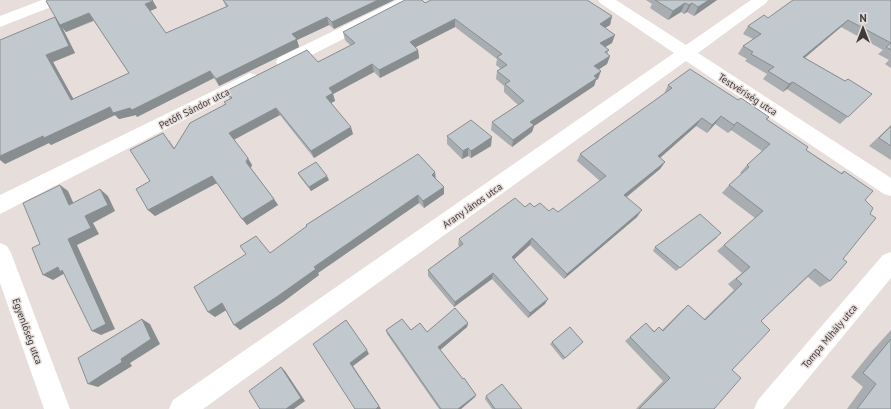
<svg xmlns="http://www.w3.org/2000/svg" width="891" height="409" font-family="'PT Sans',sans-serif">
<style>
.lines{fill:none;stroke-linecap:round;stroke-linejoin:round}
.minor{fill:#fff;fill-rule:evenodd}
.wall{fill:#a7adb1;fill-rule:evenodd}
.shaded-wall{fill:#888d90}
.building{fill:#c2c9ce;stroke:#888d90}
.labels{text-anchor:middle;stroke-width:3;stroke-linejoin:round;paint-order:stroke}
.street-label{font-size:10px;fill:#3e3b3a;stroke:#e7dddb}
</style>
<rect width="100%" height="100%" fill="#e7dddb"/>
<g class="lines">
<g class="minor">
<path d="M42,0H63L61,3L0,27V16Z"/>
<path d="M397,0H416L414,3L290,66L284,68L278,66L276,62L278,58Z"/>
<path d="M598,0H616L686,45L751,0H768L766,3L698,53L891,178V196L884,194L686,61L203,409H169L173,400L674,53L600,3Z"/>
<path d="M250,73L256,75L258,79L256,83L0,214V195Z"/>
<path d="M0,243L7,246L11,253L70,409H44L0,283Z"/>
<path d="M891,252V278L783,409H754L758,400L883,255Z"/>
</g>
</g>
<g class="wall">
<path d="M223,0H394L334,29L329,25L297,40L299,47L219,86L214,78L137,117L136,115L119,119L115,115L51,145L49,143L5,164L2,39L58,21L157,8L150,11L166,33L226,7ZM94,21L129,73L73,99L53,62L75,53L62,27L66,32Z"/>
<path d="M646,0H717L694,16L687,12L684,14L681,12L668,20L650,8L652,4Z"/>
<path d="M891,0V68L885,64L889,60L878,54L883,50L841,27L805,58L845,81L872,94L840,124L787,89L783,92L763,79L767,74L745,61L747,59L738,54L743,46L753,39L743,34L748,26L768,18Z"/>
<path d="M425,3L612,16L610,25L604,28L612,43L605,47L609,50L607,54L610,56L607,64L599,69L598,79L596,80L594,86L534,126L532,132L512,147L491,130L492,122L518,105L504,92V86L496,79L497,71L501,69L496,65L497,59L455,27L416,47L418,50L419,58L380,78L374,72L333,94L335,101L331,103L353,134L314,158L280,115L234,140L252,165L251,168L274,199L278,205L247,225L217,183L155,216L148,210L150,181L169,140L175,149L230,99L226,91L318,62L351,46L345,40L343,32Z"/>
<path d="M668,85L738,100L769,117L767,120L806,150L841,173L844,171L865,200L843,259L830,281L820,287L808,277L761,321L732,370L714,409H636L663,381L625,341L646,323L654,331L659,327L662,330L682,310L688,305L704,319L734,290L728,284L742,273L717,251L755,218L722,193L729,185L742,174L740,173L747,165L762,151L731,130L728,133L715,124L707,133L696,126L660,158L665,162L660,169L627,197L637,217L564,279L530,245L514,259L545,304L528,318L492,279L454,307L428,276V270L460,247L458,245L459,239L525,207H534L549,211L558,212L600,181L577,161L580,154L664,94Z"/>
<path d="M891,125V160L869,146Z"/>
<path d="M447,136L491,146L471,158L468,156L462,159L447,144Z"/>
<path d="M298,173L329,180L311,191L300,177Z"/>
<path d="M436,178L444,194L424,208L419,203L318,273L319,275L283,302L240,330L226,310L215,317L208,312L270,253Z"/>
<path d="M718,237L676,271L653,251L655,247Z"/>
<path d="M468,323L467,327L440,350L463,379L476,395L475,397L461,409H439L387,334L386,330H411L427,332Z"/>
<path d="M891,330V409H847L863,387L851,377L872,351Z"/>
<path d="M552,342H583L563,360L550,344Z"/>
<path d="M486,396L522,409H492L485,399Z"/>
</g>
<g class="shaded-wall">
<path d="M378,0H394L334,29L332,22Z"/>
<path d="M709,0H717L694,16L698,7Z"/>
<path d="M153,1L157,8L150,11L145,4Z"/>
<path d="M685,3L681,12L668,20L673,11Z"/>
<path d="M692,3L687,12L684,14L689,5Z"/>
<path d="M89,13L94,20L66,32L62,27L75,53L53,62L78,107L71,100L46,55L55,17L61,24Z"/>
<path d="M612,16L610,25L597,33L600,24Z"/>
<path d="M327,17L329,25L297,40L299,47L219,86L216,79L292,34Z"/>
<path d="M455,19V27L410,50V42Z"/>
<path d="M848,20L841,27L797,64L803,57Z"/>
<path d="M615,35L612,43L597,52L600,43Z"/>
<path d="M418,50L419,58L380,78L379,70Z"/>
<path d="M610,56L607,64L592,74L594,66Z"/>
<path d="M372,64L374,72L333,94L335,101L329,104L326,97L329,88Z"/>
<path d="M210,71L214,78L137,117L136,115L119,119L115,115L51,145L49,143L5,164L0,160V156L43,136L110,107Z"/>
<path d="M601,71L598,79L596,80L594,86L534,126L532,132L512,147L513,140L530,122Z"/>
<path d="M793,82L787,89L783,92L789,84Z"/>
<path d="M276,108L280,115L233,140L229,133Z"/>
<path d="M721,116L715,124L707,133L712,125Z"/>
<path d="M702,118L696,126L653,164L658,156Z"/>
<path d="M737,122L731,130L728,133L734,125Z"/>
<path d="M351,127L353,134L314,158L311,151Z"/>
<path d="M492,137L491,146L471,158V151Z"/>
<path d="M468,148V156L462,159L463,151Z"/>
<path d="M248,158L252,165L250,169L246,162Z"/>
<path d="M665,162L660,169L620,202L624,195Z"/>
<path d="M435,172L436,180L432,175Z"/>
<path d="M212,176L217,183L155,216L148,210Z"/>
<path d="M327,176L329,180L311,191L309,187Z"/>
<path d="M60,185L68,191L77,211L69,205Z"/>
<path d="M444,187V194L424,208L423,201Z"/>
<path d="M100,189L108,196L115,211L93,223L99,234L77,245L115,329L101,335L92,331L68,239L85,216Z"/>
<path d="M418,195L419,203L318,273L319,275L283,302L240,330L234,325L314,267Z"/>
<path d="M274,199L278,205L247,225L242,219Z"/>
<path d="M642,210L637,217L564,279L567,274Z"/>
<path d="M532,238L530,245L510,263L512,257Z"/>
<path d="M58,267L67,272L53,280L43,275Z"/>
<path d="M493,273L492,279L454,307L455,302Z"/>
<path d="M548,299L545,304L528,318L530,313Z"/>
<path d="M222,303L228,309L215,317L208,312Z"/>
<path d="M142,319L150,324L160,344L130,363L132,366L98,387L88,384L121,359Z"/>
<path d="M468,323L467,327L439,351L438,347Z"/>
<path d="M367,350L369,354L353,366L381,409H376L350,363Z"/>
<path d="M281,367L285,371L305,401L294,409H286Z"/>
<path d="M476,395L475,397L461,409H458Z"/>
</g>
<g class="building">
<path d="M48,0H152L153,1L145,4L166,33L228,6L223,0H378L332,22L327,17L292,34L297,39L216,79L210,71L132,110L130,108L113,113L110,107L44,138L43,136L0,156V40L55,17L69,46L46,55L71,100L129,73L89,13L60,25L46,1Z"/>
<path d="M405,0H422L425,3L431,0H587L612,16L600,24L615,35L600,43L609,50L605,52L610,56L594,66L601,71L594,76L597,78L530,122L534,125L513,140L492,122L524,101L505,84L510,81L497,71L507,65L497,57L502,54L455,19L410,42L418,50L379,70L372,64L329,88L333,93L326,97L351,127L311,151L276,108L229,133L248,158L246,162L274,199L242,219L212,176L148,210L136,189L150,181L130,150L163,133L174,149L190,123L226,104L224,102L232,98L226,91L307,50L318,62L355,43L343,32Z"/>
<path d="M655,0H709L698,7L692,3L689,5L685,3L673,11Z"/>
<path d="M793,0H891V50L886,47L891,43L848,20L803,57L845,81L848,79L872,94L848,117L793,82L789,84L768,71L774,67L751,54L753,52L743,46L761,34L748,26L764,15L768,18Z"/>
<path d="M690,69L738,100L741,98L769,117L766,119L808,147L806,150L842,174L844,171L873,191L865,200L873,208L870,214L876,218L843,259L847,262L830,281L815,269L761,321L770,330L732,370L741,378L714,409H639L670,378L630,337L646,323L654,332L659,327L663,331L688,305L705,320L742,284L736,279L750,267L724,245L763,211L729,185L749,167L747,165L770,144L737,122L734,125L721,116L712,125L702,118L658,156L665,162L624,195L642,210L567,274L532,238L512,257L548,299L530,313L493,273L455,302L428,270L463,244L459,239L515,198L525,207L530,203L534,207L540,203L549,211L553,208L558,212L606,176L580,154L672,88L668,85Z"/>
<path d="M471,120L492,137L471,151L468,148L463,151L447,136Z"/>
<path d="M891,126V146L879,138Z"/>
<path d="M418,154L435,172L432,175L444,187L423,201L418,195L314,267L316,269L278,296L234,325L222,303L208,312L194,287L246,254L240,246L256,236L270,253L307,226L306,225Z"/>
<path d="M316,162L327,176L309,187L298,173Z"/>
<path d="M60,185L69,205L100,189L108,205L85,216L91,228L68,239L106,324L92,331L62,270L60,272L58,267L43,275L32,248L40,244L23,203Z"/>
<path d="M700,214L721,233L680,268L655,247Z"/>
<path d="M455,308L468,323L438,347L463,379L464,378L476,395L458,409H441L386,330L402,319L411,330L420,323L427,332Z"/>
<path d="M142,319L151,339L121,359L122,362L88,384L78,358Z"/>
<path d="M346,320L367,350L350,363L379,406L376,409H355L313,344Z"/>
<path d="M570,327L583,342L565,358L552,342Z"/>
<path d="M891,339V409H857L876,384L863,373Z"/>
<path d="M281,367L301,398L286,409H260L249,391Z"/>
<path d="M502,384L522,409H495L486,396Z"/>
</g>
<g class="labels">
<g class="street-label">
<text transform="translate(748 94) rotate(33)" y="4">Testvériség utca</text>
<text transform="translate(194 108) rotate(-27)" y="4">Petőfi Sándor utca</text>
<text transform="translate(472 205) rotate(-35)" y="4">Arany János utca</text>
<text transform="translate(28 331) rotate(70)" y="4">Egyenlőség utca</text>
<text transform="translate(829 336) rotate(-50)" y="4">Tompa Mihály utca</text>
</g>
</g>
<g transform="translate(863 28)" stroke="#e7dddb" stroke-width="3" paint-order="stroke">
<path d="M0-3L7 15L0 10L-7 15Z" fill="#3e3b3a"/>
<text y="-6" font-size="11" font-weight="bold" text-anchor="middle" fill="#3e3b3a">N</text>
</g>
</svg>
